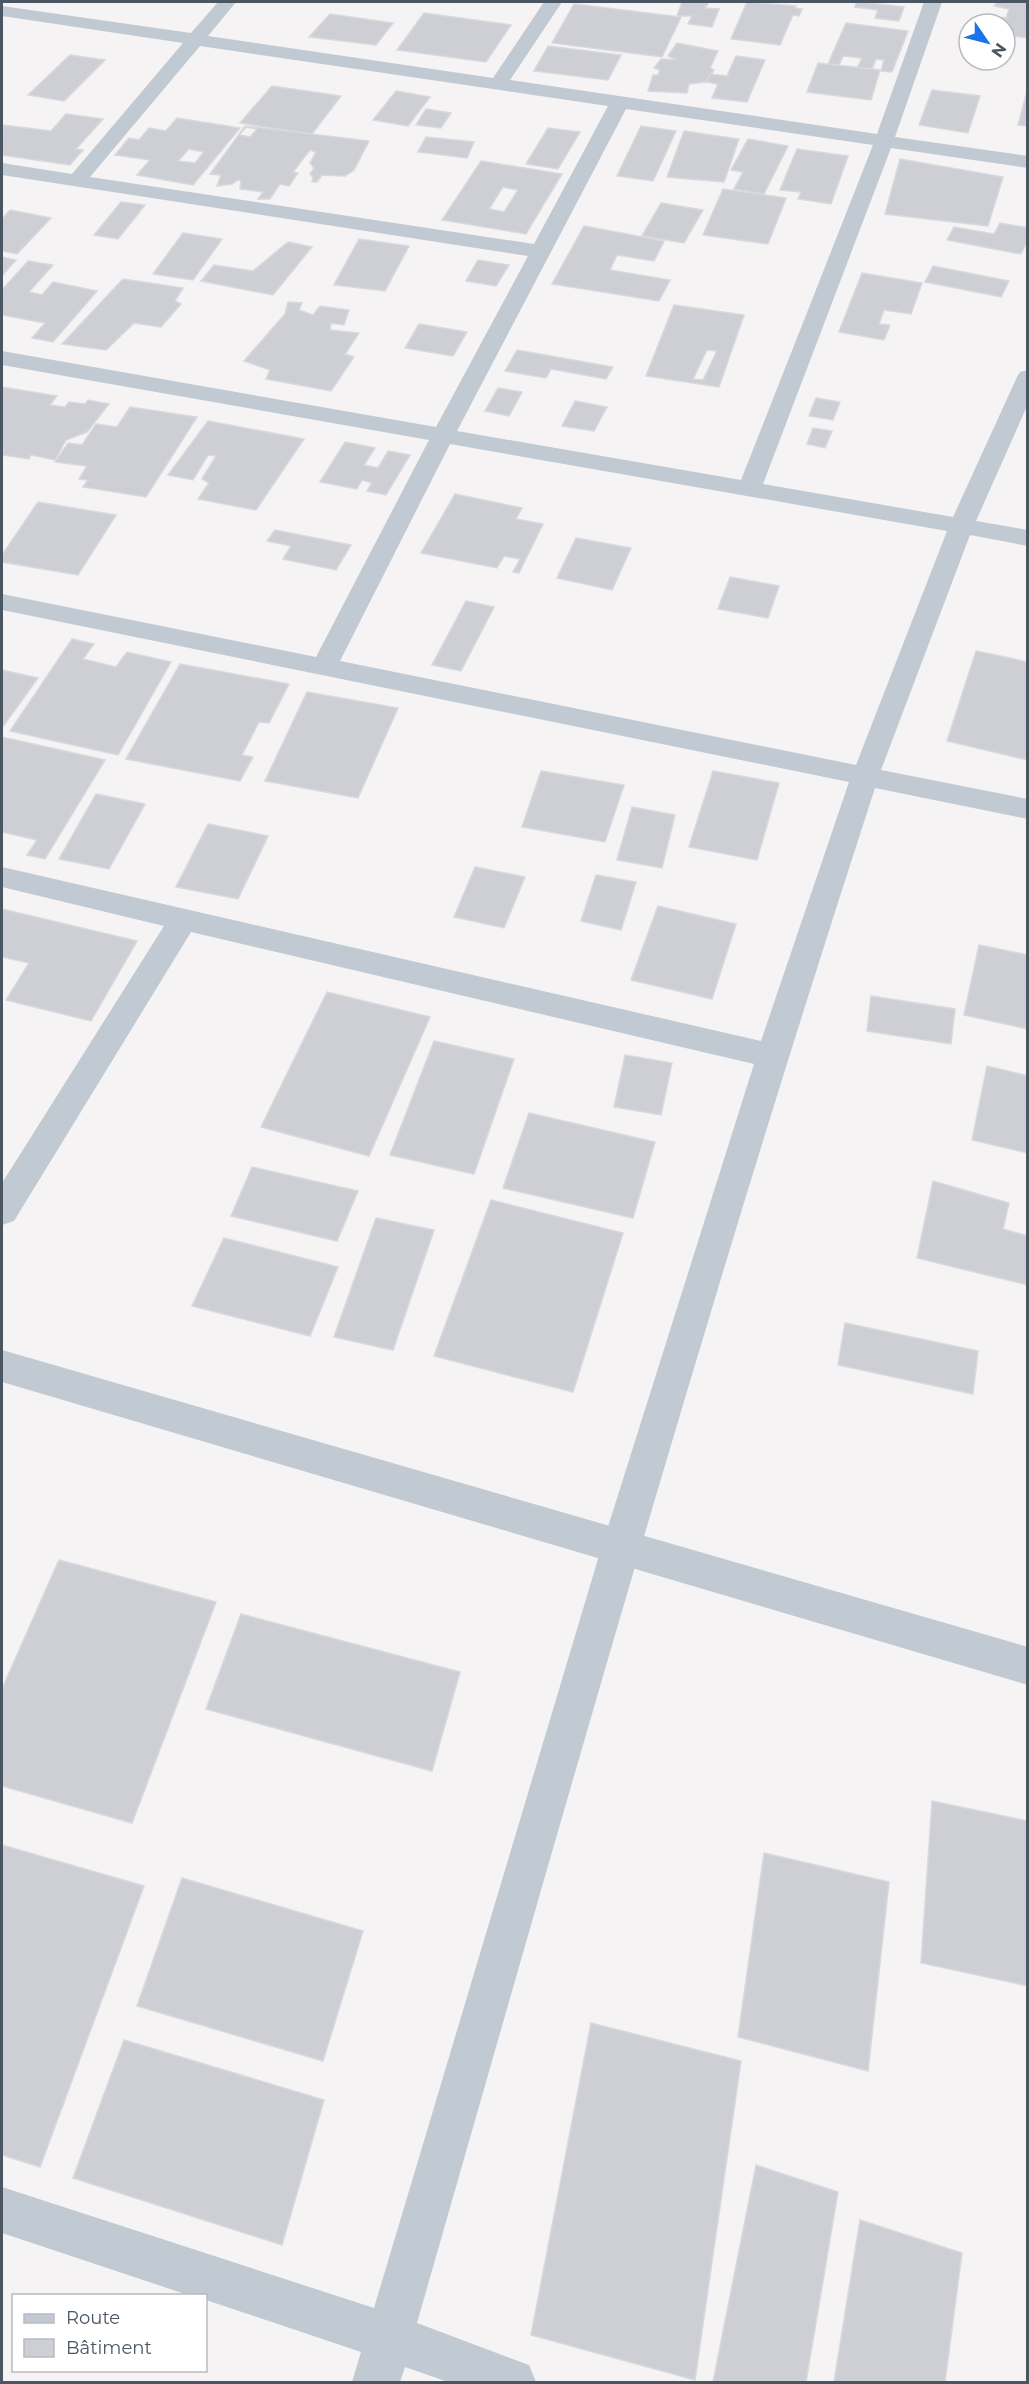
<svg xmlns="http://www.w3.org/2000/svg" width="1029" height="2384" font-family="Montserrat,sans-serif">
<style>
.building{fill:#cdcfd5;stroke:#d7d9de;stroke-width:1.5;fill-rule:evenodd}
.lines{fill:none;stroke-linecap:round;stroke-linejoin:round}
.minor{fill:#c1cad2;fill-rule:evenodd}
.tertiary{fill:#c1cad2;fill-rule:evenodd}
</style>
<rect width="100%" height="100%" fill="#f5f3f3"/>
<g class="building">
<path d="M682,2H709L705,8L719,9L712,27L688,24L692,16H677Z"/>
<path d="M747,2L796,6L795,8L802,9L799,16L793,15L780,45L731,39Z"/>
<path d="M856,2H860L904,7L899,21L875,18L878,10L855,7Z"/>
<path d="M997,2H1028V38L1005,35V24H984L989,16L1006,18L1009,9L994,6Z"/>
<path d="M574,4L681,17L662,57L552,43Z"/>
<path d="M424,13L511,25L486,62L397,50Z"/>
<path d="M330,14L393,23L376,45L309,37Z"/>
<path d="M846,23L908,31L892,72L881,71L884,60L876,59L872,69L857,68L862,58L843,56L839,65L828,64Z"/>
<path d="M677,43L718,51L710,68L714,70L706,82L689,84L687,93L648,91L653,75H658L660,70L654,68L661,59L676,60L668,56Z"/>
<path d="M548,46L621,55L608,80L534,71Z"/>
<path d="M70,55L105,60L64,101L28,95Z"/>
<path d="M736,56L765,60L747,102L712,98L718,84L706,82L710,74L727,76Z"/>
<path d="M818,63L880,70L871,100L807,92Z"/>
<path d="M272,86L341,96L312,134L240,123Z"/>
<path d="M932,90L980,96L968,133L919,125Z"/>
<path d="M396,91L430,97L408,126L373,120Z"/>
<path d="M1027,91H1028V126L1018,125Z"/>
<path d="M426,109L451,113L441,128L416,125Z"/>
<path d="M66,114L103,119L76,149L83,150L70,165L2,155L3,125L51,131Z"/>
<path d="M177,118L240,128L193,185L137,175L150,160L115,155L129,138L139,140L149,128L166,131ZM189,149L204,152L195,163L178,161Z"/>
<path d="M245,126L369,141L354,170L345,176L322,175L317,182H312L313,177L310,174L314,168L310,163L316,152L310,150L293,172L298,173L289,186L280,184L270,199H258L263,192L240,189L241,181L238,180L232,184L217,186L221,175L210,174ZM246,127L257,129L250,137L239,135Z"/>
<path d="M641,126L676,131L653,181L617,176Z"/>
<path d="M548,128L580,132L558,169L526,164Z"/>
<path d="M684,131L739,139L724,182L667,177Z"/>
<path d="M426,137L474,142L467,158L418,152Z"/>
<path d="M748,139L788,146L764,194L734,189L743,172L731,170Z"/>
<path d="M797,149L848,156L831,204L798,199L801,192L780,190Z"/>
<path d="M900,159L1003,177L988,226L885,214Z"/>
<path d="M481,161L562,174L526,234L442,220ZM503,187L518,190L504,212L489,209Z"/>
<path d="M723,189L786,198L768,244L703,235Z"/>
<path d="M121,202L145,205L118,239L94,235Z"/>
<path d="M661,203L703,210L684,243L642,236Z"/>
<path d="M10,210L51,218L17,254L2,251V219Z"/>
<path d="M1000,223L1028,228V240L1021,254L947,240L954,227L994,234Z"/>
<path d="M584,226L664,241L654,261L617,255L610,270L670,280L659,301L552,284Z"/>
<path d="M183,233L222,239L193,280L153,274Z"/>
<path d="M359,239L409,246L385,291L334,285Z"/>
<path d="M288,242L312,247L273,295L201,281L214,265L253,271Z"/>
<path d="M2,257L16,260L2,276Z"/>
<path d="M478,260L509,265L496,286L466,281Z"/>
<path d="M28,261L53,265L29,292L42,295L53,282L97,291L53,342L32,338L45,323L2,315V290Z"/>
<path d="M933,266L1009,281L1001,297L925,282Z"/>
<path d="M862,273L922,283L911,314L884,310L879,324L890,325L884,340L839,332Z"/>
<path d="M123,279L183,288L175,301L181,304L161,327L134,323L106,350L62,344Z"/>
<path d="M288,302L302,303L299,310L313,315L320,306L349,310L344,325L331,323L330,330L359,333L345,354L354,357L331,391L266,379L270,370L244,361L285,314Z"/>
<path d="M674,305L744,315L719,387L646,376ZM707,350L717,351L703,380L693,379Z"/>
<path d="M419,324L467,332L453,356L405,348Z"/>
<path d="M517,350L613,367L606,379L551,369L546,378L505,371Z"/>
<path d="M2,387L57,396L50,405L65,407L69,402L85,404L88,400L109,404L87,432L66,440L55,460L31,455L29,459L3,455L2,457Z"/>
<path d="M498,388L522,392L509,416L485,411Z"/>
<path d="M816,398L840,402L833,420L809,416Z"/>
<path d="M575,401L607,407L594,431L562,426Z"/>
<path d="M130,407L197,417L146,497L83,487L88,480L79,479L87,466L55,462L68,443L82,445L96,424L117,427Z"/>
<path d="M208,421L304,439L256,510L198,499L209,483L202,479L216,456L208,455L193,480L168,475Z"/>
<path d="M813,428L832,431L825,448L807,444Z"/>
<path d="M345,442L375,448L364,465L378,468L388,451L410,455L386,495L367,491L372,483L362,480L357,489L320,482Z"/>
<path d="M455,494L522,508L516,519L543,524L519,573L513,572L520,559L504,556L497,568L421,553Z"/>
<path d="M38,502L116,515L78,575L2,562V555Z"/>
<path d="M275,530L351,545L336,570L283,559L291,546L267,541Z"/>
<path d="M576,538L631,548L612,590L557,578Z"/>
<path d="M730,577L779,586L768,618L718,609Z"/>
<path d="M466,601L494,607L461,671L432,665Z"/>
<path d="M72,639L94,644L83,659L116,667L127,652L171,662L118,755L10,731Z"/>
<path d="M976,651L1028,662V760L947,741Z"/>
<path d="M180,664L289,684L269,723L259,722L242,755L253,757L240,781L126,759Z"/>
<path d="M2,670L38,678L2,728Z"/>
<path d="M307,692L398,708L358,798L265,781Z"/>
<path d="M2,737L105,760L45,859L27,855L37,840L2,832Z"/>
<path d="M541,771L624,785L605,842L522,827Z"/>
<path d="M713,771L779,783L757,860L689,847Z"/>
<path d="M96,794L145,804L109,869L59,859Z"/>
<path d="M632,807L675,815L662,868L617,860Z"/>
<path d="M208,824L268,836L238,899L176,887Z"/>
<path d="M475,867L525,877L504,928L454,917Z"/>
<path d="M596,875L636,882L621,930L581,921Z"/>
<path d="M658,906L736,924L712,999L631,980Z"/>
<path d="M2,909L137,941L91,1021L6,1000L29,963L2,957Z"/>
<path d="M979,945L1028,955V1029L964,1015Z"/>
<path d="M327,992L430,1017L369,1156L261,1127Z"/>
<path d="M871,996L955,1009L951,1044L867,1031Z"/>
<path d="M434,1041L514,1059L474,1174L390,1155Z"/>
<path d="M625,1055L672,1063L661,1115L614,1107Z"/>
<path d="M987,1066L1028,1076V1153L972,1140Z"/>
<path d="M529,1113L655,1142L633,1218L503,1188Z"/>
<path d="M252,1167L358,1191L337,1241L231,1216Z"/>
<path d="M933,1181L1009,1203L1003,1229L1028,1236V1285L917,1258Z"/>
<path d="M491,1200L623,1233L573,1392L434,1356Z"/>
<path d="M376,1218L434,1230L393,1350L334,1337Z"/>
<path d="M224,1238L338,1267L310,1336L192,1306Z"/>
<path d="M845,1323L978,1351L973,1394L838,1365Z"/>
<path d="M59,1560L216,1602L132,1823L2,1786V1689Z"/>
<path d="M241,1614L460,1672L432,1771L206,1709Z"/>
<path d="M932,1801L1028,1821V1986L921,1963Z"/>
<path d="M2,1845L144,1886L40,2167L2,2155Z"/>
<path d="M764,1853L889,1882L868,2071L738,2037Z"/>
<path d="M182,1878L363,1931L323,2061L137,2006Z"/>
<path d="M591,2023L741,2061L695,2380L531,2335Z"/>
<path d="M124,2040L324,2100L282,2245L73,2178Z"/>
<path d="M756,2165L838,2192L806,2382H713Z"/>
<path d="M860,2220L962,2253L945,2382H834Z"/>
</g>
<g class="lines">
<path class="minor" d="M218,2H236L208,36L493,78L544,2H562L510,80L877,134L924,2H942L895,137L1028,156V168L891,148L763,484L953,517L1017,377L1020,372L1028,370V404L976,521L1028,530V546L970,535L881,770L1028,799V819L875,788C709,1296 564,1810 417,2323L529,2365L536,2382H448L405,2367L400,2382H352L361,2352L206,2300V2296H191L2,2233V2187L374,2308L601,1549L754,1064L191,932L14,1221L2,1225V1183L164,926L2,887V867L761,1041L849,782L2,610V594L316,657L429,440L2,365V351L436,427L528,256L2,175V163L72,174L183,43L2,16V6L191,33ZM200,46L608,106L534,244L90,177ZM626,109L873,145L741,480L457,431ZM450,444L947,531L856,765L340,661Z"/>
<path class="tertiary" d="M2,1350L1028,1647V1685L2,1382Z"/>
</g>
<rect width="1029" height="2384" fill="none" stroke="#4a5661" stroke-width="6"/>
<rect x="12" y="2294" width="195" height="78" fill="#ffffff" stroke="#b7bbc0" stroke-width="1.5"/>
<rect x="24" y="2314" width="30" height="9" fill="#c1cad2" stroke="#b7bbc0" stroke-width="1.5"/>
<text x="66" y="2324" font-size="18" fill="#4a5661">Route</text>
<rect x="24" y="2339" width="30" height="18" fill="#cdcfd5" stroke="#b7bbc0" stroke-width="1.5"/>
<text x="66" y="2354" font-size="18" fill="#4a5661">Bâtiment</text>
<g transform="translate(987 42) rotate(125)"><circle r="28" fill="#ffffff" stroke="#b7bbc0" stroke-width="1.5"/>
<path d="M0-4.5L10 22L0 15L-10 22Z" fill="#1a73e8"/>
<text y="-9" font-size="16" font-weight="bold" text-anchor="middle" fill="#4a5661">N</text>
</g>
</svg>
